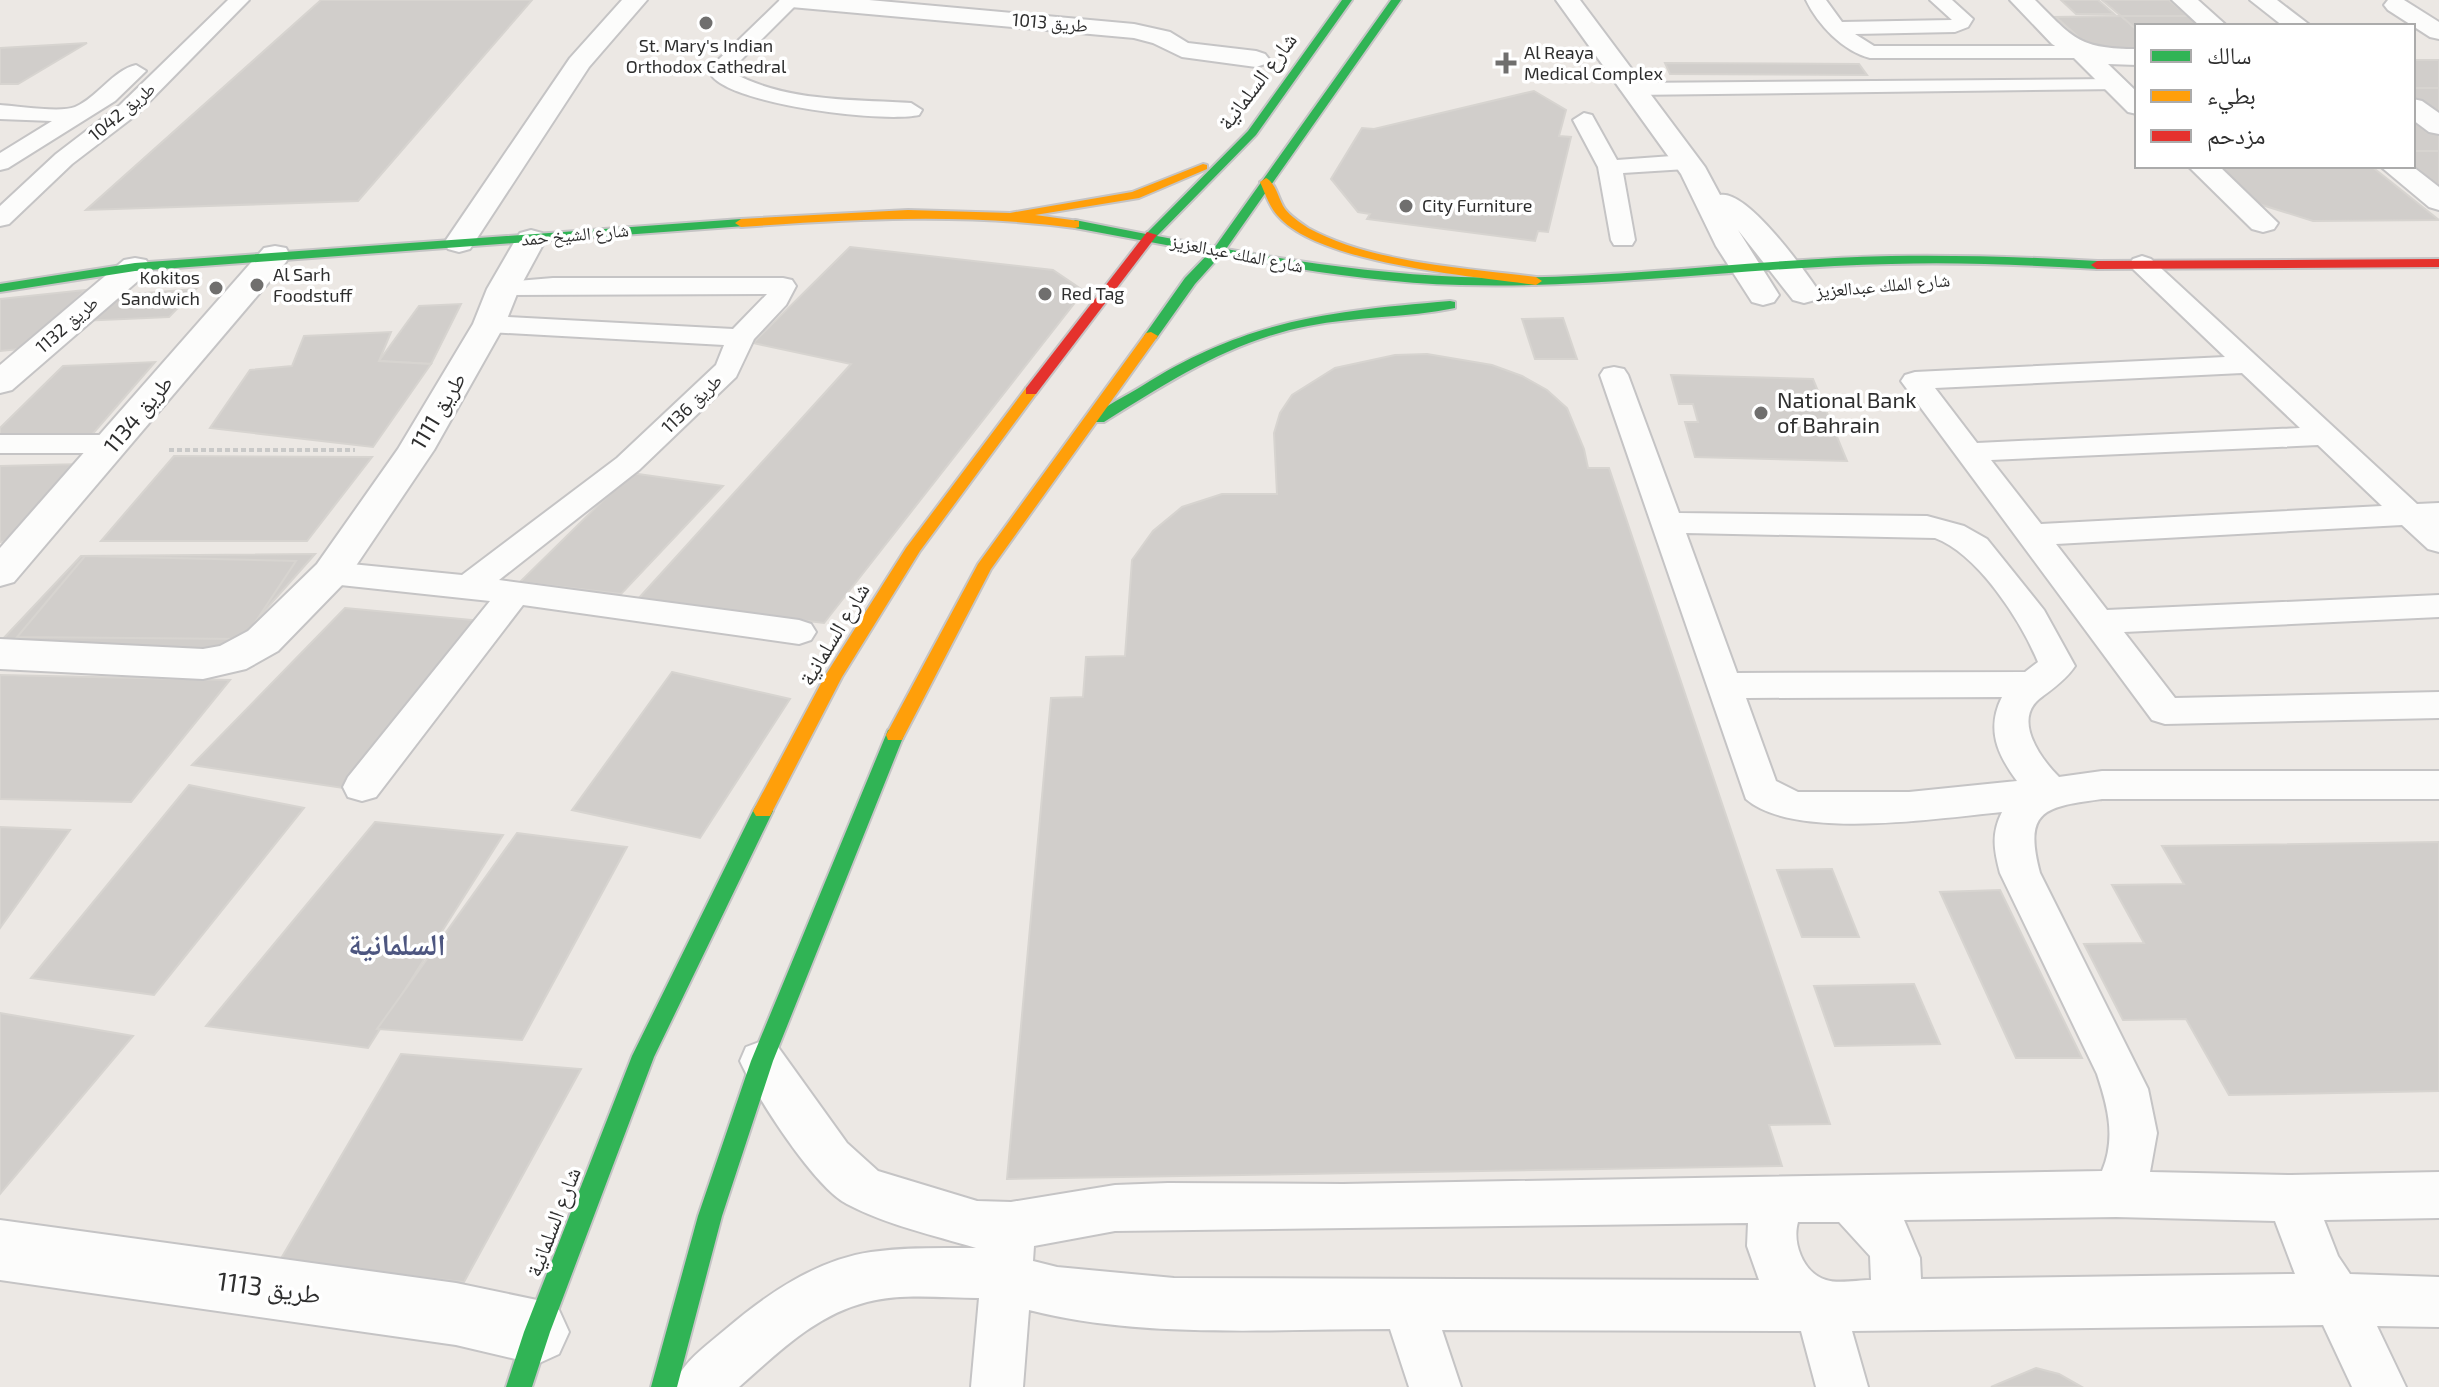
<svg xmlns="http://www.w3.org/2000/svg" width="2439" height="1387" font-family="'Exo 2','Noto Naskh Arabic',sans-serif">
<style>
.building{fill:#d1cecb;stroke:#d7d4d0;stroke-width:2}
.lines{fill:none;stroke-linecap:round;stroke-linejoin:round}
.lane-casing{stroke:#c5c4c5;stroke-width:4}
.street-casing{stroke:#c5c4c5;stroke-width:4}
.fast-casing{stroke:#c5c4c5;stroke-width:4}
.slow-casing{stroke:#c5c4c5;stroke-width:4}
.jam-casing{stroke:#c5c4c5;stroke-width:4}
.path{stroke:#c9c9c8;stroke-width:4;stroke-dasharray:5 3;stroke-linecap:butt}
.lane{fill:#fcfcfb;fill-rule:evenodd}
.street{fill:#fcfcfb;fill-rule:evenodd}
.fast{fill:#30b455;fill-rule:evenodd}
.slow{fill:#ff9f0a;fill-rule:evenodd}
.jam{fill:#e5322d;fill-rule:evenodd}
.poi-dot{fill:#706f6e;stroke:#fff;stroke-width:3}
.labels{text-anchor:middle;stroke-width:7;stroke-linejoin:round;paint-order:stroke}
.far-street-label{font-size:18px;fill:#2e2e2e;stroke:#fff}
.far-poi-label{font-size:18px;fill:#2e2e2e;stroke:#fff;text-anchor:start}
.street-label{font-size:22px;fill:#2e2e2e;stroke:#fff}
.poi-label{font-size:22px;fill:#2e2e2e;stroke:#fff;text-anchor:start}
.near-street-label{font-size:26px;fill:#2e2e2e;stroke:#fff}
.district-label{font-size:30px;font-weight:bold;fill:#4d5680;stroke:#fff}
</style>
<rect width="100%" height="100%" fill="#ece8e4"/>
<g class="building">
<path d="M321,0H532L358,201L86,210Z"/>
<path d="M2061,0H2098L2114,14H2076Z"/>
<path d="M2102,0H2169L2188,16H2121Z"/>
<path d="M2121,16L2137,30V49H2092L2056,17Z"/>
<path d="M2121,16H2188L2201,26H2137V30Z"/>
<path d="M87,43L18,84H0V48Z"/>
<rect x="2413" y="60" width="26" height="28"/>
<path d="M1665,63L1859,64L1867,75L1670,74Z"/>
<path d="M2413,88H2439V120L2413,102Z"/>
<path d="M1534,91L1566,110L1559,136L1571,137L1548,232L1538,231L1535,241L1367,219L1370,214L1358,212L1331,179L1362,128L1374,129Z"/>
<path d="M2413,124H2425L2439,133V151H2413Z"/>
<path d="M2413,151H2439V184H2435L2411,166Z"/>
<path d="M2217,166H2371L2439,220L2313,221L2259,204Z"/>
<path d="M850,247L1053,270L1084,291L824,623L637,600L851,364L753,343Z"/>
<path d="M196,289L169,317L81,321L108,296Z"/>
<path d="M85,290L30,348L0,351V299Z"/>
<path d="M461,304L431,364L379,361L419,306Z"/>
<path d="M1563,318L1577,359H1535L1522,319Z"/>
<path d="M391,332L379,361L431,364L373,447L210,428L250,370L292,366L304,336Z"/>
<path d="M1427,354L1492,365L1522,376L1547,390L1567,408L1584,449L1588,468H1609L1830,1124L1769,1125L1782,1166L1007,1179L1051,698L1083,697L1086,657L1125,656L1132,560L1153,531L1182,507L1222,494H1277L1274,433L1280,413L1292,395L1335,368L1395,355Z"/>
<path d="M155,362L90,437L0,440V428L63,366Z"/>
<path d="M1671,375L1813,379L1847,461L1695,457L1685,422H1698L1693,404H1679Z"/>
<path d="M174,456L372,457L307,541H101Z"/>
<path d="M82,464L10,541L0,542V466Z"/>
<path d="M631,473L723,486L621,594L520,582Z"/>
<path d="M315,554L228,652L0,653V642L81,556Z"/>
<path d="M85,556L296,561L244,639L17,637Z"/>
<path d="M345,608L483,621L343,788L192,765Z"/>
<path d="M672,672L790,699L700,838L572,810Z"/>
<path d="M0,675L230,680L131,802L0,799Z"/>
<path d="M189,785L304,808L154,995L31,978Z"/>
<path d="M375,822L503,835L368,1048L206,1026Z"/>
<path d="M0,827L70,830L0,928Z"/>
<path d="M517,833L627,847L522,1040L377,1029Z"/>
<path d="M2439,842V1091L2229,1095L2186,1019L2123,1020L2084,944L2144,943L2112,885L2184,884L2162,846Z"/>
<path d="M1832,869L1859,937H1802L1777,870Z"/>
<path d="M2000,890L2082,1058H2016L1940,892Z"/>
<path d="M1914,984L1940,1044L1835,1046L1814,986Z"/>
<path d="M0,1013L133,1036L0,1194Z"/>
<path d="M401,1054L581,1069L464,1282L279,1262Z"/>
<path d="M2036,1368L2059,1374L2082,1387H1991Z"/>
</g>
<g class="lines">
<g class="lane-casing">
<g id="lane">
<path d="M228,0H249L136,115L72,164L9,224L0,226V206L56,154L120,105Z"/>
<path d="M780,0H801L733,68V73C787,102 851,99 911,103L922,110L919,115C883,123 735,105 712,76L716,62Z"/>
<path d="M1806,0H1826L1842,22L1952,20L1930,0H1952L1973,19L1968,27L1955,32L1855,34L1874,46H2075L2085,52L2075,58H1870C1843,51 1818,25 1806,0Z"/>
<path d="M136,65L146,71L115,101L8,168L0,170V153L52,121L0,119V105C18,106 60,113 75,107C97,98 113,70 136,65Z"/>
<path d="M2114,79L2121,81L2125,85L2121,89L1631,95L1620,89L1631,83Z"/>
<path d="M1584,113L1592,115L1617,160L1686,155L1694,157L1698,162L1694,167L1686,169L1623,173L1635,240L1632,245H1614L1611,240L1598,167L1573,120Z"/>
<path d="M2142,256L2151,259L2417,504L2439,503V552L2428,549L2402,525L2056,544L2107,610L2439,595V617L2124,632L2175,698L2439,692V718L2165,724L2152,720L1901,381L1905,375L1915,372L2225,357L2133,269L2129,264L2133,259ZM2242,373L2300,428L1977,443L1935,388ZM2318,445L2382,506L2041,524L1991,460Z"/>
<path d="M553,278H783L792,280L796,286L786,305L754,339L736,377L639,470L499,580L799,620L811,624L816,632L811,640L799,644L523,605L376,797L362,801L348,797L343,787L348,777L490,601L331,584L319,581L314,573L319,565L331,562L462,575L617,458L716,365L724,345L489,332L479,330L476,324L479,318L489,316L733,329L767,294L494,295L490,289L494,283Z"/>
<path d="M1614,367L1624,369L1628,375L1679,513L1927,516L1964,526L1987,539L2044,610L2075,666C2067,678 2054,688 2043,696C2010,718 2041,759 2059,777L2102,771H2439V799H2102C2045,807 2023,809 2040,873L2148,1089L2157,1133L2150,1172L2291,1175L2439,1172V1218L2324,1220L2338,1256L2350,1274L2439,1277V1327L2377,1326L2406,1387H2352L2323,1325L1852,1331L1868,1387H1816L1801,1331L1442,1330L1461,1387H1409L1390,1329C1275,1329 1141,1339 1029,1310L1023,1387H971L979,1298C943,1298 903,1293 867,1302C815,1315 778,1353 739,1387H673C683,1361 705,1347 726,1329C767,1294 816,1260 871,1252C906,1247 941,1248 976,1248C933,1235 887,1225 847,1204C814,1187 756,1096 740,1061L746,1047L762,1041L778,1047L847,1143L878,1171L977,1201L1011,1202L1115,1185L1168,1183L1343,1184L2102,1171C2116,1138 2108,1107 2097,1074L2000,873C1994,850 1991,834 2002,812C1940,818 1794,841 1746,799L1600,375L1604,369ZM1686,533L1935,538C1978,554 2021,621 2038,662L2025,672L1737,673ZM2002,697C1986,729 1997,754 2017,781L1909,792H1798L1776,781L1746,698ZM2116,1217L2275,1221L2295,1274L1921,1279L1920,1258L1904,1220ZM1798,1222H1839L1870,1256L1871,1280C1858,1280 1838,1284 1826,1280C1803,1273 1792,1243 1798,1222ZM1748,1223L1747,1246L1759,1280L1174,1278L1057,1267L1033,1261L1034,1246L1115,1231Z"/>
<path d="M0,435H112L123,438L127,444L123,450L112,453H0Z"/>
</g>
</g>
<g class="street-casing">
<g id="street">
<path d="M622,0H647L589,67L470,249L459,252L448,249L444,243L570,58Z"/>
<path d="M779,0H869L1134,24L1170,32L1188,43L1256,51L1265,54L1269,59L1265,64L1256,67L1182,57L1153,43L1134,38L791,7L783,5Z"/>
<path d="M1556,0H1580L1705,167L1720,195C1747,189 1805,271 1820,293L1815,300L1804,303L1793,300L1738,230L1779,295L1774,302L1763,305L1752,302L1716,246L1681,174Z"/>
<path d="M2010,0H2035C2074,39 2080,49 2137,49V65L2108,64L2137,92V114L2128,112L2073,57L2052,44Z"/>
<path d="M2172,0H2198L2227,26H2200Z"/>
<path d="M2250,0H2277L2311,26H2283Z"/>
<path d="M2388,0H2404L2439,22V39L2430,37L2388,10L2384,5Z"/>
<path d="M2413,99L2422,101L2439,113V134L2429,132L2413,120Z"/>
<path d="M2188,166H2219L2278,223L2274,229L2263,232L2252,229Z"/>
<path d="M2380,166H2412L2439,187V210L2429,207Z"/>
<path d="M531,230L542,233L546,239L519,289L505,324L434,450L345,582L278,651L246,669L203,679L0,669V639L203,649L220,646L248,631L317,564L398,449L473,324L487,289L516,239L520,233Z"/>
<path d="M275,246L286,248L290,255L286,262L14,582L0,586V548L264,248Z"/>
<path d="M135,258L146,260L151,267L146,274L12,390L0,393V365L124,260Z"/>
<path d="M0,1220L456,1283L537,1300L559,1310L569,1332L559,1354L537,1364L456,1345L0,1280Z"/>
</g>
</g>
<g class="fast-casing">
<g id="fast">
<path d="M1342,0H1352L1256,135L1157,236L1215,247L1391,0H1401L1226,249C1303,263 1382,274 1461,277C1604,282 1747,259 1891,256C1960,255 2028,257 2097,261L2103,265L2097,269C2028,265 1960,262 1891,264C1748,267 1605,289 1461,285C1380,283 1300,270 1221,255L1195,284L1156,339H1146L1144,336L1185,278L1209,253L1075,228L1069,224L1075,220L1146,234L1248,131Z"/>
<path d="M741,219L747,223L745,226L135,271L0,292V284L135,263Z"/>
<path d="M1450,301L1455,302V308C1407,318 1357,316 1308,326C1231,341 1170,381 1104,422H1094L1092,419C1105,405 1126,396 1142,386C1246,320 1331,311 1450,301Z"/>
<path d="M895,728L902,730L904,735L773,1061L722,1216L677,1387H651L698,1216L751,1061L886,735L888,730Z"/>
<path d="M763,804L770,806L773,811L654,1057L550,1332L532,1387H506L524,1332L632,1056L753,811L756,806Z"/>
</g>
</g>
<g class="slow-casing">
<g id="slow">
<path d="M1203,164L1207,165V169L1139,198L1035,215L1079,221V227L1075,228C963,213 853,219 741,227L735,223L741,219L908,210L1010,213L1132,192Z"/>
<path d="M1266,178C1277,184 1278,199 1285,209C1290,216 1301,223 1308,228C1372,263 1465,268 1536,277L1542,281L1536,285C1473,276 1318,264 1277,215C1269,206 1265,193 1260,182Z"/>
<path d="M1151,332L1158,336L991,569L902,740H888L886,735L978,564L1146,333Z"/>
<path d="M1031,387L1038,391L920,551L842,677L770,816H756L753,811L825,676L906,548L1026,388Z"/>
</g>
</g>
<g class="jam-casing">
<g id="jam">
<path d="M1147,232L1157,235L1036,394H1026V388Z"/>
<path d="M2439,259V267L2097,269L2091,265L2097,261Z"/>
</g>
</g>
<path class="path" d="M169,450H355"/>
<use href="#lane" class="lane"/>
<use href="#street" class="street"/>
<use href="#fast" class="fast"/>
<use href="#slow" class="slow"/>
<use href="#jam" class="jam"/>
</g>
<g class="poi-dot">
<circle cx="706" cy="23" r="8"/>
<path d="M1502 51h8v8h8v8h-8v8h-8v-8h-8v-8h8z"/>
<circle cx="1406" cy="206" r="8"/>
<circle cx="257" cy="285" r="8"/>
<circle cx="216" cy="288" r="8"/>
<circle cx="1045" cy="294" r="8"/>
<circle cx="1761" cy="413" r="8"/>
</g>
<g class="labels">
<g class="far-street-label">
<text transform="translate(1050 23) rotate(5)" y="6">طريق 1013</text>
<text transform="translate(122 112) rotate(-40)" y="6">طريق 1042</text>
<text transform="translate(575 235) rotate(-5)" y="6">شارع الشيخ حمد</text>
<text transform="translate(1237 254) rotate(11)" y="6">شارع الملك عبدالعزيز</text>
<text transform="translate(1883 286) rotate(-5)" y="6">شارع الملك عبدالعزيز</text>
<text transform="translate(67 325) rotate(-41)" y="6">طريق 1132</text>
<text transform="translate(692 404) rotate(-44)" y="6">طريق 1136</text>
</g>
<g class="far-poi-label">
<text x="706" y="52" text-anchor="middle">St. Mary's Indian<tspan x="706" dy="21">Orthodox Cathedral</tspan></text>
<text x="1524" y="59">Al Reaya<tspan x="1524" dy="21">Medical Complex</tspan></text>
<text x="1422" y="212">City Furniture</text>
<text x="273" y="281">Al Sarh<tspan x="273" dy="21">Foodstuff</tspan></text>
<text x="200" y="284" text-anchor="end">Kokitos<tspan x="200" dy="21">Sandwich</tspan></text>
<text x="1061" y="300">Red Tag</text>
</g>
<g class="street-label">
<text transform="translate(1257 81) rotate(-53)" y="8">شارع السلمانية</text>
<text transform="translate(438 411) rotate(-59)" y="8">طريق 1111</text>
<text transform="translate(138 414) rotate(-50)" y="8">طريق 1134</text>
<text transform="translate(834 634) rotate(-59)" y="8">شارع السلمانية</text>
<text transform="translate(553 1222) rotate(-69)" y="8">شارع السلمانية</text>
</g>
<g class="poi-label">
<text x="1777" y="408">National Bank<tspan x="1777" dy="25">of Bahrain</tspan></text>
</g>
<g class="near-street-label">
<text transform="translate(269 1288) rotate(8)" y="9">طريق 1113</text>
</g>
<g class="district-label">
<text x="397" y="955">السلمانية</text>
</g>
</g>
<rect x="2135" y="24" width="280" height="144" fill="#ffffff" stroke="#ababab" stroke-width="2"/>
<rect x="2151" y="50" width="40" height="12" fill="#30b455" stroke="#ababab" stroke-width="2"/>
<text x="2207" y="64" font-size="24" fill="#2e2e2e">سالك</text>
<rect x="2151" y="90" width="40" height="12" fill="#ff9f0a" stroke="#ababab" stroke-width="2"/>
<text x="2207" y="104" font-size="24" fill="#2e2e2e">بطيء</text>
<rect x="2151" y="130" width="40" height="12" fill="#e5322d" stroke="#ababab" stroke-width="2"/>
<text x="2207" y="144" font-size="24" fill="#2e2e2e">مزدحم</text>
</svg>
